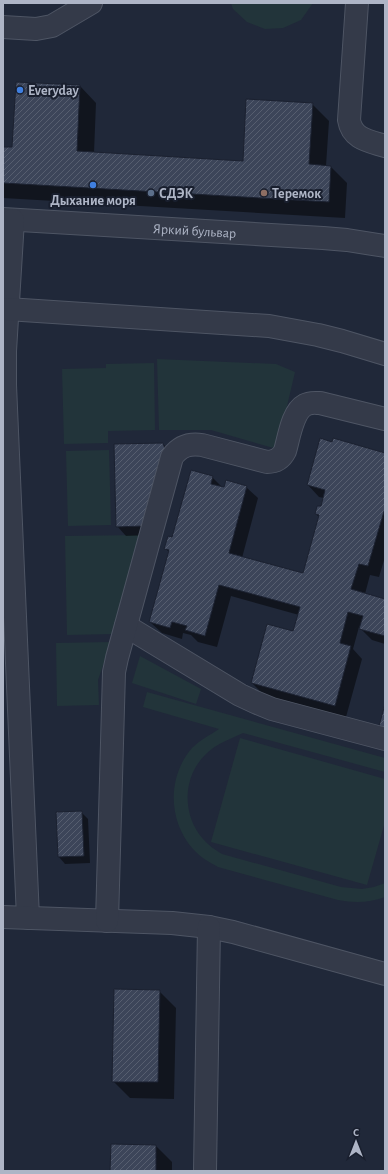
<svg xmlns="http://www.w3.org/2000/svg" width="388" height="1174" font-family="'Alegreya Sans',sans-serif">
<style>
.green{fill:#22343a}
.shadow{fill:#0007}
.building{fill:url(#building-hatch);stroke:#1b2130}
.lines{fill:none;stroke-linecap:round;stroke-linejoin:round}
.minor-casing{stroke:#4e5564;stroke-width:24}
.minor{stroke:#343a49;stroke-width:22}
.shop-dot{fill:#3f7fe0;stroke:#191f2e;stroke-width:1.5}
.service-dot{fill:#5c6f8a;stroke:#191f2e;stroke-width:1.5}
.education-dot{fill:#8d6e63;stroke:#191f2e;stroke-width:1.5}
.labels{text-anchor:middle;stroke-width:4;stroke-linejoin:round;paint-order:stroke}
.poi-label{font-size:14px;font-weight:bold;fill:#aeb5c6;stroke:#191f2e;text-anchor:start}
.street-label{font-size:14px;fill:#aeb5c6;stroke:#191f2e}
</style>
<defs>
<pattern id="building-hatch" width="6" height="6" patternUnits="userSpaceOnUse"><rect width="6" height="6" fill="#3c4559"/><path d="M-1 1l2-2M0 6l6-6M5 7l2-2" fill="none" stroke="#565e6f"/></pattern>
</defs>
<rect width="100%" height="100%" fill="#202839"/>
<g class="green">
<path d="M231,3H313L301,20L283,28L265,29L247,22L233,9Z"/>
<path d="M157,359L276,364L295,372L277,449L211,430H159Z"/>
<path d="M154,363L155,430L108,431V443L64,444L62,369L106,368V364Z"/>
<path d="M109,450L111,525L68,526L66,451Z"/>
<path d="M142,535L114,634L67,635L65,536Z"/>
<path d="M111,642L98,680L99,705L57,706L56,643Z"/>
<path d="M140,656L201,689L196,704L132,683Z"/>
<path d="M147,692L385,758V772L243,733C230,739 216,744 206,754C182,777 182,815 203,839C208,845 215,850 222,854L341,887L362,889L374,887L385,883V897C369,903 354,903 338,900L218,867C209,862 200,857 193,849C168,821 167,777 192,748C200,740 210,735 219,729L143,707Z"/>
<path d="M240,738L385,779V822L367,885L211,842Z"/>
</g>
<g class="shadow">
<path d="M80,86L96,103L94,153L244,162L312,104L329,121L326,166L331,167L347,183L345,218L3,198V148H13Z"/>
<path d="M332,443L385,454V557L379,577L370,575L365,594L385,600V644L372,640L359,627L353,649L362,659L346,717L264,695L252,683L294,632L299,615L231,596L217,647L198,642L191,635L183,633L182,639L162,633L150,622L169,552L166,549L212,477L224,489L246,487L258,498L242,558L304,574L319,517L316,514L321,508L324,498L319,497L308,485Z"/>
<path d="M163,444L172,453L152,535L126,536L117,526Z"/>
<path d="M81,812L88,819L90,863L65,864L59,857L57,813Z"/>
<path d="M159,991L176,1008L174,1099L130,1098L113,1081Z"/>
<path d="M156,1146L172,1162V1171H111Z"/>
</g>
<g class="building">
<path d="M16,82L80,85L77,151L243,161L246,99L313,103L309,164L331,166L329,202L3,183V147H12Z"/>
<path d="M320,438L332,442L333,438L385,453V508L368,566L359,564L351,589L385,599V636L359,629L363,616L348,612L340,643L351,646L335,706L251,683L267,624L293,631L300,607L219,585L205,636L185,630L187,626L172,622L170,628L149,622L169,550L164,549L168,536L172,537L191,470L213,476L211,484L224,487L226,480L247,486L229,553L303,573L319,515L315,514L317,506H321L325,490L307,485Z"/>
<path d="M163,443L165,449L143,526L116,527L114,444Z"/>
<path d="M385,704V728L379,726Z"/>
<path d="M82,811L84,856L58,857L56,812Z"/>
<path d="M114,989L160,990L158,1082H112Z"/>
<path d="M111,1144L156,1145V1171H110Z"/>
</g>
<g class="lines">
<g class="minor-casing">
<g id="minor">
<path d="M357,3L349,120C352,139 369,141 385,146"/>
<path d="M3,27L36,29L52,26L91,3"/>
<path id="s1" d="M3,219L323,238L347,240L385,246"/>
<path d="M13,220L5,351V385L28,918"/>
<path d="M7,309L269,326L318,335L342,341L385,354"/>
<path d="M126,626L240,695L255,702L272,709L385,739"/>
<path d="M3,917L172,923L209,927L233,932L385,974"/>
<path d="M107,921L114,672L117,658L172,457C180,446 189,443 202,445L267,462C275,462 281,459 285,451C289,438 292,412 305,405C310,402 315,403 320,403L385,419"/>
<path d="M205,1171L209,927"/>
</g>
</g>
<use href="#minor" class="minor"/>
</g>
<g class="shop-dot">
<circle cx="20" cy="90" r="4"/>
<circle cx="93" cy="185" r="4"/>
</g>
<circle class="service-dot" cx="151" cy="193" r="4"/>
<circle class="education-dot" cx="264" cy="193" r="4"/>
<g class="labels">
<g class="poi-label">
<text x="28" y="95">Everyday</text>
<text x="159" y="198">СДЭК</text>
<text x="272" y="198">Теремок</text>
<text x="93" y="205" text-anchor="middle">Дыхание моря</text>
</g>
<g class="street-label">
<text dy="5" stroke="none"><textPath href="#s1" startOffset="192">Яркий бульвар</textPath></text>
</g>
</g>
<rect width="388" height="1174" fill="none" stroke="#aeb5c6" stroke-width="8"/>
<g transform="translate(356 1142)" stroke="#191f2e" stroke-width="3" paint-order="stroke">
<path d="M0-3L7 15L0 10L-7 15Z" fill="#aeb5c6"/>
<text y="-6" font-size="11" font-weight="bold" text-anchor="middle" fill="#aeb5c6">С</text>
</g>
</svg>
